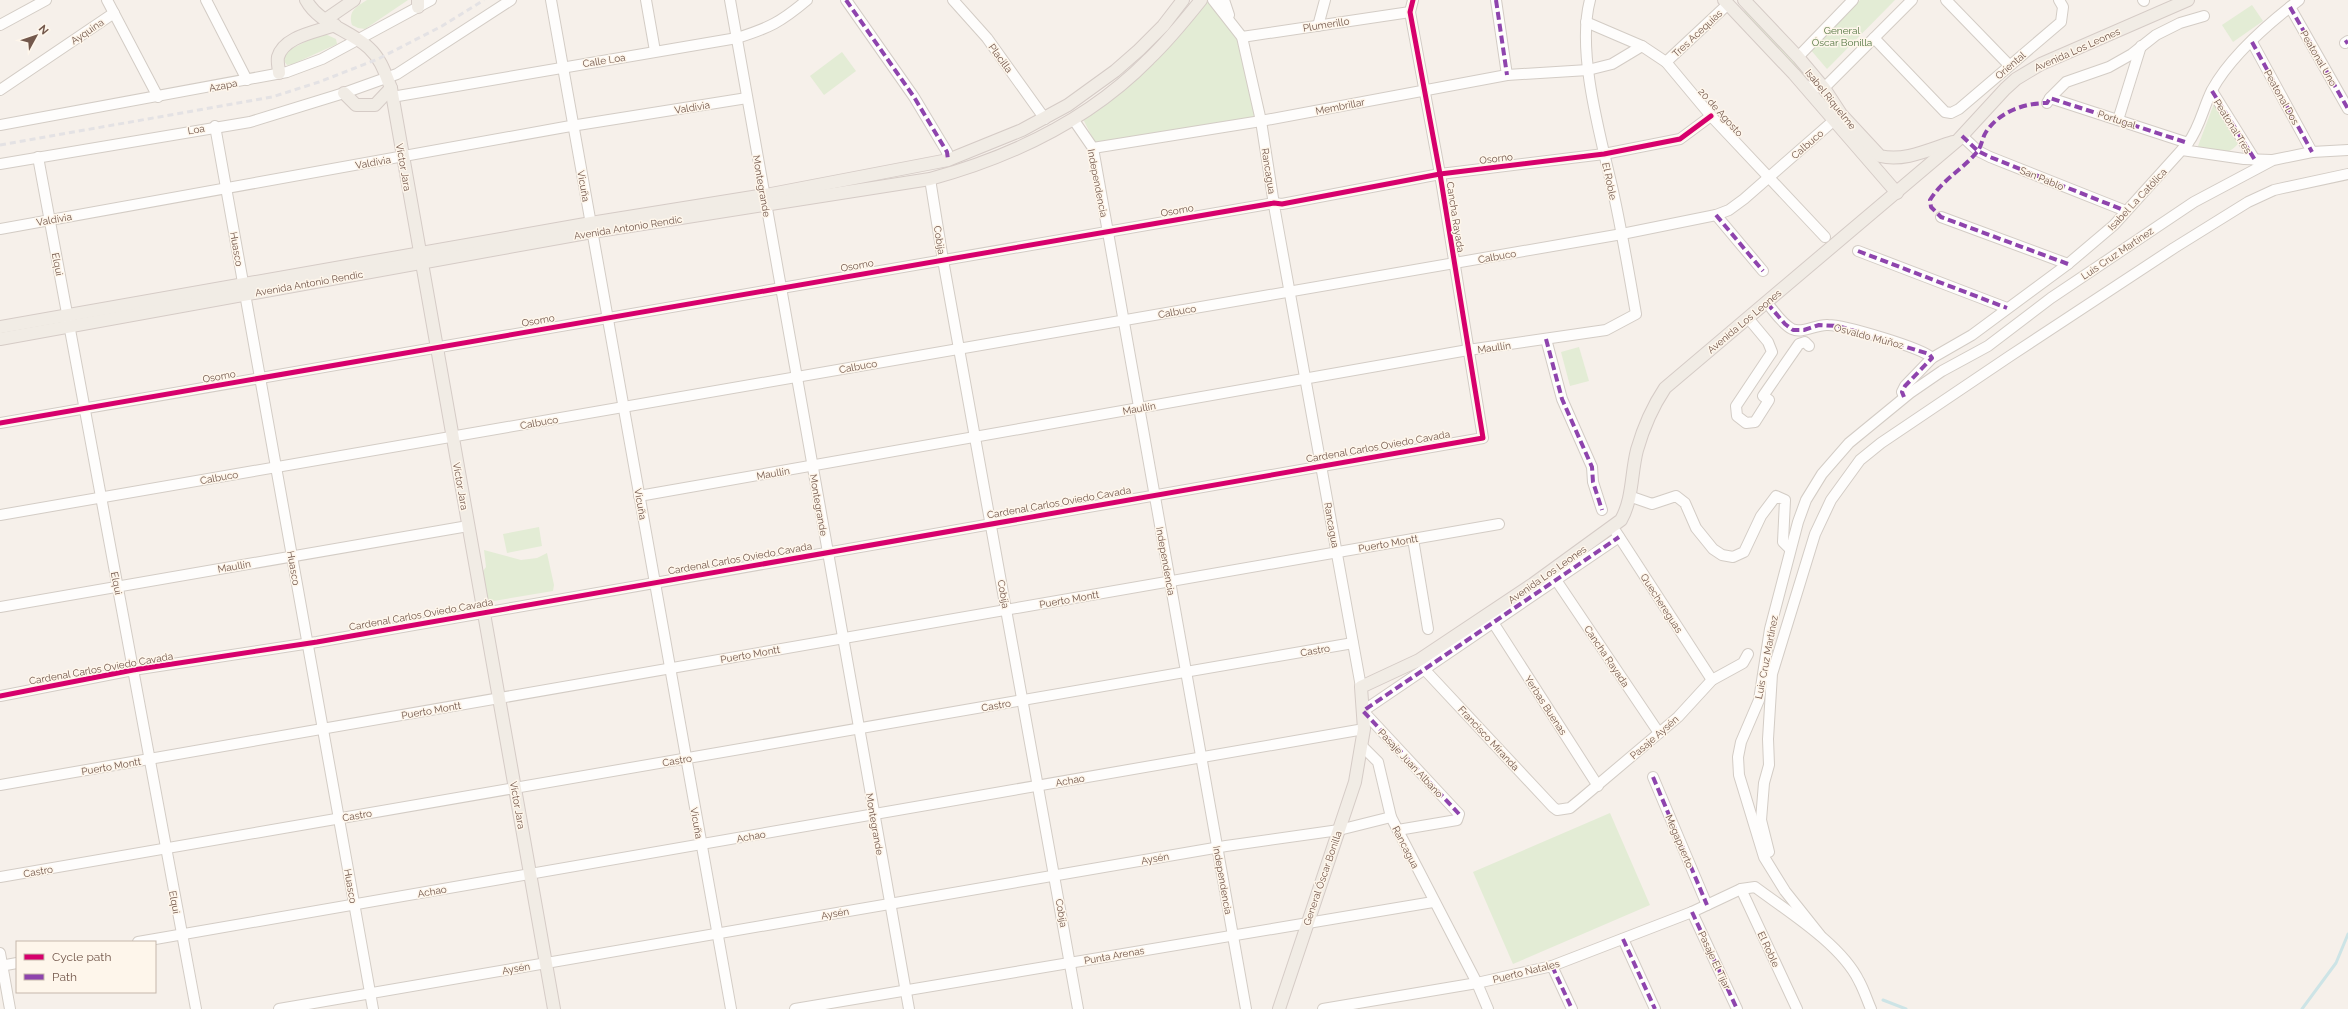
<svg xmlns="http://www.w3.org/2000/svg" width="2348" height="1009" font-family="Raleway,sans-serif">
<style>
.green{fill:#e3ecd5}
.lines{fill:none;stroke-linecap:round;stroke-linejoin:round}
.stream{stroke:#cde4e6;stroke-width:3}
.minor-casing{stroke:#d3ccc5;stroke-width:12}
.major-casing{stroke:#d5cbc6;stroke-width:14}
.minor{stroke:#fefdfc;stroke-width:10}
.major{stroke:#f1ece5;stroke-width:12}
.rail{stroke:#e4e2e4;stroke-width:3;stroke-dasharray:6 4;stroke-linecap:butt}
.quiet{stroke:#8e44ad;stroke-width:4;stroke-dasharray:8 4;stroke-linecap:butt}
.cycleway-casing{stroke:#fef6eb;stroke-width:8}
.cycleway{stroke:#d6006c;stroke-width:5}
.labels{text-anchor:middle;stroke-width:3;stroke-linejoin:round;paint-order:stroke}
.street-label{font-size:10px;fill:#73584c;stroke:#fef6eb}
.park-label{font-size:10px;fill:#557844;stroke:#fef6eb}
</style>
<rect width="100%" height="100%" fill="#f6f0ea"/>
<g class="green">
<path d="M367,0H408L365,29L358,28L352,25C348,11 356,7 367,0Z"/>
<path d="M1207,0L1238,39L1256,117L1095,143L1083,119L1176,38Z"/>
<path d="M1860,0H1895L1827,69L1810,49Z"/>
<path d="M2252,5L2263,21L2233,42L2222,25Z"/>
<path d="M1746,9L1812,81L1805,78L1743,12Z"/>
<path d="M323,33L336,39L337,44L293,64L287,65L284,61L285,52Z"/>
<path d="M842,52L856,71L824,95L810,76Z"/>
<path d="M2215,101L2240,141C2228,158 2218,152 2200,150L2198,146Z"/>
<path d="M1579,347L1589,381L1570,386L1561,352Z"/>
<path d="M539,527L542,546L507,553L503,534Z"/>
<path d="M484,550L521,560L537,558L547,553L554,585L553,591L488,602L483,571L486,567Z"/>
<path d="M1610,813L1650,905L1513,964L1473,872Z"/>
</g>
<g class="lines">
<g class="stream">
<path d="M1883,1000L1906,1009"/>
<path d="M2302,1009L2336,963L2348,934"/>
</g>
<g class="minor-casing">
<g id="minor">
<path d="M107,0L158,97"/>
<path d="M206,0L247,80"/>
<path d="M551,0L731,1009"/>
<path d="M646,0L655,51"/>
<path d="M730,0L909,1009"/>
<path d="M846,0L914,97L947,152L948,160"/>
<path d="M953,0L987,38L1045,119"/>
<path d="M1213,0L1242,37L1261,121L1275,211L1361,687"/>
<path d="M1224,0L1229,15"/>
<path d="M1496,0L1507,75"/>
<path d="M1946,0L2009,65"/>
<path d="M2143,0L2144,1"/>
<path d="M2290,7L2348,109"/>
<path d="M1586,22L1642,46"/>
<path d="M0,25L46,0"/>
<path d="M1318,26L1325,0"/>
<path d="M1242,37L1410,12"/>
<path d="M1874,38L1945,112L1951,113L1959,109L2061,22L2063,7L2059,0"/>
<path d="M2252,42L2312,152"/>
<path d="M2345,43L2348,41"/>
<path d="M1798,57L1853,0"/>
<path d="M1666,62L1727,5"/>
<path d="M1804,86L1824,88L1912,0"/>
<path d="M0,90L114,13"/>
<path d="M2212,91L2255,160"/>
<path d="M392,97L737,38C769,28 781,22 807,0"/>
<path d="M2050,98L2066,82L2109,67L2132,54L2156,35L2180,23L2204,16"/>
<path d="M2047,103L2050,98L2188,143"/>
<path d="M1073,119L1093,148L1246,1009"/>
<path d="M2118,120L2141,46"/>
<path d="M0,125L287,72L322,59L431,0"/>
<path d="M215,126L373,1009"/>
<path d="M1962,136L1978,151L1990,157L2126,211"/>
<path d="M1093,148L1261,121L1507,75L1588,70L1612,64L1642,46L1666,62L1711,116L1825,237"/>
<path d="M2182,150L2244,159L2271,160"/>
<path d="M38,157L196,1009"/>
<path d="M0,164L250,122L344,93L397,74L511,0"/>
<path d="M930,179L943,260L1078,1009"/>
<path d="M1716,215L1763,271"/>
<path d="M1941,217L2068,264"/>
<path d="M0,229L565,127L747,98"/>
<path d="M1858,251L2007,308"/>
<path d="M1767,303C1774,311 1782,324 1792,329C1803,334 1816,324 1828,325C1844,325 1923,348 1932,358"/>
<path d="M1748,318L1768,342L1772,352L1736,406L1737,416L1746,423L1755,422L1769,400L1763,396L1799,344L1805,342L1809,346"/>
<path d="M1546,339L1562,399L1592,467L1593,482L1602,510"/>
<path d="M1904,397L1902,392L1905,386L1932,358L1972,335L2068,264L2114,225L2188,143C2200,127 2203,108 2212,90C2230,57 2269,23 2299,0"/>
<path d="M0,423L1274,203L1282,204L1440,174L1604,154L1680,139L1711,116"/>
<path d="M639,496L1468,350L1606,330L1636,314C1629,273 1622,232 1613,191C1601,138 1576,52 1590,0"/>
<path d="M1629,496L1652,504L1676,496L1685,503L1696,528L1713,549L1722,555L1733,557L1744,552L1761,516L1776,496L1785,500L1783,542L1790,549"/>
<path d="M0,515L1622,234L1716,215L1729,210L1744,199L1840,115"/>
<path d="M1616,532L1712,680"/>
<path d="M1413,539L1428,629"/>
<path d="M1556,580L1659,733"/>
<path d="M0,607L468,526"/>
<path d="M1494,624L1598,786"/>
<path d="M1424,669L1553,807L1557,810L1570,808L1581,799L1678,717L1712,680L1743,663L1748,654"/>
<path d="M0,696L133,670L317,642L1483,438L1440,174L1410,12L1413,0"/>
<path d="M1362,746L1378,762L1391,817L1477,983L1488,1009"/>
<path d="M1653,777L1707,905"/>
<path d="M0,785L1499,524"/>
<path d="M1398,830L1457,820L1459,814L1363,711L1619,537"/>
<path d="M1769,852L1761,820L1764,783L1769,765L1768,739L1772,674L1815,534L1831,500L1860,460L1881,443L2010,356L2174,248L2248,202L2274,190L2348,174"/>
<path d="M0,877L1353,643"/>
<path d="M1741,889L1797,1009"/>
<path d="M1692,912L1737,1009"/>
<path d="M1820,935L1785,891L1764,857L1739,775L1738,757L1741,742L1759,700L1770,629L1798,522L1806,500L1822,474L1849,443L1910,393L1942,371L1988,346L2051,298L2194,202L2273,160L2312,152L2348,150"/>
<path d="M1623,939L1655,1009"/>
<path d="M138,942L1364,729"/>
<path d="M0,953L10,1009"/>
<path d="M0,966L17,963"/>
<path d="M1552,966L1572,1009"/>
<path d="M279,1009L1226,846L1339,830L1391,817"/>
<path d="M795,1009L1433,902"/>
<path d="M1323,1009L1477,983L1552,966L1692,912L1741,889L1755,887C1787,911 1841,944 1859,981C1864,990 1867,1000 1871,1009"/>
</g>
</g>
<g class="major-casing">
<g id="major">
<path d="M306,0C319,24 350,30 369,48C381,59 385,73 391,88L554,1009"/>
<path d="M418,0V7"/>
<path d="M1724,0L1794,74L1897,193"/>
<path d="M1744,0L1798,57L1824,88L1841,114L1880,156C1905,162 1930,149 1953,142"/>
<path d="M325,20L354,0"/>
<path d="M279,73C279,69 277,62 278,57C284,36 317,32 335,25"/>
<path d="M344,93L356,105H375L391,88"/>
<path d="M0,327L591,223L771,194L948,160L1022,130L1068,105L1115,71L1139,50L1163,26L1183,0"/>
<path d="M0,339L592,232L930,179C1011,157 1090,119 1149,59C1168,41 1185,20 1201,0"/>
<path d="M1279,1009L1355,782L1364,729L1361,687L1419,660L1533,584L1621,520C1633,499 1631,473 1637,450C1643,429 1653,406 1665,388L1958,140L2005,89L2016,79L2041,64L2188,0"/>
</g>
</g>
<use href="#minor" class="minor"/>
<use href="#major" class="major"/>
<path class="rail" d="M0,145L272,97L319,82L378,59L442,26L484,0"/>
<g class="quiet">
<path d="M846,0L914,97L947,152L948,160"/>
<path d="M1496,0L1507,75"/>
<path d="M2290,7L2348,109"/>
<path d="M2252,42L2312,152"/>
<path d="M2345,43L2348,41"/>
<path d="M2212,91L2255,160"/>
<path d="M1962,136L1978,151L1990,157L2126,211"/>
<path d="M1716,215L1763,271"/>
<path d="M1858,251L2007,308"/>
<path d="M2068,264L1941,217L1931,207L1930,200C1942,180 1963,169 1977,152C1982,146 1982,138 1986,132C1999,112 2024,103 2047,103L2050,98L2188,143"/>
<path d="M1767,303L1785,324L1793,330H1804L1819,325L1838,326L1929,354L1932,358L1905,386L1902,392L1904,397"/>
<path d="M1546,339L1562,399L1592,467L1593,482L1602,510"/>
<path d="M1653,777L1707,905"/>
<path d="M1459,814L1363,711L1619,537"/>
<path d="M1692,912L1737,1009"/>
<path d="M1623,939L1655,1009"/>
<path d="M1552,966L1572,1009"/>
</g>
<g class="cycleway-casing">
<g id="cycleway">
<path d="M0,423L1274,203L1282,204L1440,174L1604,154L1680,139L1711,116"/>
<path d="M0,696L133,670L317,642L1483,438L1440,174L1410,12L1413,0"/>
</g>
</g>
<use href="#cycleway" class="cycleway"/>
</g>
<g class="labels">
<g class="street-label">
<text transform="translate(1326 24) rotate(-9)" y="4">Plumerillo</text>
<text transform="translate(87 31) rotate(-34)" y="4">Ayquina</text>
<text transform="translate(1697 33) rotate(-43)" y="4">Tres Acequias</text>
<text transform="translate(2077 49) rotate(-24)" y="4">Avenida Los Leones</text>
<text transform="translate(1001 58) rotate(54)" y="4">Placilla</text>
<text transform="translate(2319 58) rotate(60)" y="4">Peatonal Uno</text>
<text transform="translate(604 60) rotate(-9)" y="4">Calle Loa</text>
<text transform="translate(2010 65) rotate(-41)" y="4">Oriental</text>
<text transform="translate(223 85) rotate(-11)" y="4">Azapa</text>
<text transform="translate(2282 97) rotate(61)" y="4">Peatonal Dos</text>
<text transform="translate(1831 99) rotate(51)" y="4">Isabel Riquelme</text>
<text transform="translate(1340 106) rotate(-11)" y="4">Membrillar</text>
<text transform="translate(692 107) rotate(-9)" y="4">Valdivia</text>
<text transform="translate(1721 112) rotate(48)" y="4">20 de Agosto</text>
<text transform="translate(2117 119) rotate(18)" y="4">Portugal</text>
<text transform="translate(2233 126) rotate(58)" y="4">Peatonal Tres</text>
<text transform="translate(196 129) rotate(-10)" y="4">Loa</text>
<text transform="translate(1807 144) rotate(-41)" y="4">Calbuco</text>
<text transform="translate(1496 158) rotate(-7)" y="4">Osorno</text>
<text transform="translate(373 162) rotate(-10)" y="4">Valdivia</text>
<text transform="translate(404 167) rotate(80)" y="4">Víctor Jara</text>
<text transform="translate(1269 171) rotate(81)" y="4">Rancagua</text>
<text transform="translate(2042 178) rotate(22)" y="4">San Pablo</text>
<text transform="translate(1610 181) rotate(78)" y="4">El Roble</text>
<text transform="translate(1098 183) rotate(79)" y="4">Independencia</text>
<text transform="translate(584 186) rotate(80)" y="4">Vicuña</text>
<text transform="translate(762 186) rotate(80)" y="4">Montegrande</text>
<text transform="translate(2137 199) rotate(-47)" y="4">Isabel La Católica</text>
<text transform="translate(1177 210) rotate(-10)" y="4">Osorno</text>
<text transform="translate(1456 217) rotate(81)" y="4">Cancha Rayada</text>
<text transform="translate(54 219) rotate(-10)" y="4">Valdivia</text>
<text transform="translate(628 227) rotate(-9)" y="4">Avenida Antonio Rendic</text>
<text transform="translate(940 240) rotate(81)" y="4">Cobija</text>
<text transform="translate(237 249) rotate(80)" y="4">Huasco</text>
<text transform="translate(2117 253) rotate(-34)" y="4">Luis Cruz Martínez</text>
<text transform="translate(1497 256) rotate(-10)" y="4">Calbuco</text>
<text transform="translate(58 264) rotate(79)" y="4">Elqui</text>
<text transform="translate(857 265) rotate(-10)" y="4">Osorno</text>
<text transform="translate(309 283) rotate(-10)" y="4">Avenida Antonio Rendic</text>
<text transform="translate(1177 311) rotate(-10)" y="4">Calbuco</text>
<text transform="translate(538 320) rotate(-10)" y="4">Osorno</text>
<text transform="translate(1744 321) rotate(-40)" y="4">Avenida Los Leones</text>
<text transform="translate(1869 336) rotate(15)" y="4">Osvaldo Múñoz</text>
<text transform="translate(1494 347) rotate(-8)" y="4">Maullín</text>
<text transform="translate(858 366) rotate(-10)" y="4">Calbuco</text>
<text transform="translate(219 376) rotate(-10)" y="4">Osorno</text>
<text transform="translate(1139 408) rotate(-10)" y="4">Maullín</text>
<text transform="translate(539 422) rotate(-10)" y="4">Calbuco</text>
<text transform="translate(1378 446) rotate(-10)" y="4">Cardenal Carlos Oviedo Cavada</text>
<text transform="translate(773 473) rotate(-10)" y="4">Maullín</text>
<text transform="translate(219 477) rotate(-10)" y="4">Calbuco</text>
<text transform="translate(461 486) rotate(80)" y="4">Víctor Jara</text>
<text transform="translate(1059 502) rotate(-10)" y="4">Cardenal Carlos Oviedo Cavada</text>
<text transform="translate(641 504) rotate(80)" y="4">Vicuña</text>
<text transform="translate(819 505) rotate(80)" y="4">Montegrande</text>
<text transform="translate(1332 525) rotate(80)" y="4">Rancagua</text>
<text transform="translate(1388 543) rotate(-10)" y="4">Puerto Montt</text>
<text transform="translate(740 558) rotate(-10)" y="4">Cardenal Carlos Oviedo Cavada</text>
<text transform="translate(1166 561) rotate(80)" y="4">Independencia</text>
<text transform="translate(234 566) rotate(-10)" y="4">Maullín</text>
<text transform="translate(294 568) rotate(80)" y="4">Huasco</text>
<text transform="translate(1547 574) rotate(-35)" y="4">Avenida Los Leones</text>
<text transform="translate(117 583) rotate(79)" y="4">Elqui</text>
<text transform="translate(1004 594) rotate(80)" y="4">Cobija</text>
<text transform="translate(1069 599) rotate(-10)" y="4">Puerto Montt</text>
<text transform="translate(1662 603) rotate(57)" y="4">Quechereguas</text>
<text transform="translate(421 614) rotate(-10)" y="4">Cardenal Carlos Oviedo Cavada</text>
<text transform="translate(1315 650) rotate(-10)" y="4">Castro</text>
<text transform="translate(750 654) rotate(-10)" y="4">Puerto Montt</text>
<text transform="translate(1607 656) rotate(56)" y="4">Cancha Rayada</text>
<text transform="translate(1766 657) rotate(-79)" y="4">Luis Cruz Martínez</text>
<text transform="translate(101 668) rotate(-10)" y="4">Cardenal Carlos Oviedo Cavada</text>
<text transform="translate(996 705) rotate(-10)" y="4">Castro</text>
<text transform="translate(1546 705) rotate(57)" y="4">Yerbas Buenas</text>
<text transform="translate(431 710) rotate(-10)" y="4">Puerto Montt</text>
<text transform="translate(1654 737) rotate(-41)" y="4">Pasaje Aysén</text>
<text transform="translate(1489 738) rotate(47)" y="4">Francisco Miranda</text>
<text transform="translate(677 760) rotate(-10)" y="4">Castro</text>
<text transform="translate(1411 763) rotate(47)" y="4">Pasaje Juan Albano</text>
<text transform="translate(111 766) rotate(-10)" y="4">Puerto Montt</text>
<text transform="translate(1070 780) rotate(-10)" y="4">Achao</text>
<text transform="translate(518 805) rotate(80)" y="4">Víctor Jara</text>
<text transform="translate(357 815) rotate(-10)" y="4">Castro</text>
<text transform="translate(697 823) rotate(80)" y="4">Vicuña</text>
<text transform="translate(875 824) rotate(80)" y="4">Montegrande</text>
<text transform="translate(751 836) rotate(-10)" y="4">Achao</text>
<text transform="translate(1680 841) rotate(67)" y="4">Megapuerto</text>
<text transform="translate(1406 847) rotate(63)" y="4">Rancagua</text>
<text transform="translate(1155 858) rotate(-10)" y="4">Aysén</text>
<text transform="translate(38 871) rotate(-10)" y="4">Castro</text>
<text transform="translate(1322 878) rotate(-71)" y="4">General Óscar Bonilla</text>
<text transform="translate(1223 880) rotate(80)" y="4">Independencia</text>
<text transform="translate(351 886) rotate(80)" y="4">Huasco</text>
<text transform="translate(432 891) rotate(-10)" y="4">Achao</text>
<text transform="translate(175 902) rotate(80)" y="4">Elqui</text>
<text transform="translate(835 913) rotate(-10)" y="4">Aysén</text>
<text transform="translate(1062 913) rotate(80)" y="4">Cobija</text>
<text transform="translate(1769 949) rotate(65)" y="4">El Roble</text>
<text transform="translate(1114 955) rotate(-10)" y="4">Punta Arenas</text>
<text transform="translate(1715 960) rotate(65)" y="4">Pasaje El Tijar</text>
<text transform="translate(516 968) rotate(-10)" y="4">Aysén</text>
<text transform="translate(1526 971) rotate(-14)" y="4">Puerto Natales</text>
</g>
<g class="park-label">
<text x="1842" y="34">General<tspan x="1842" dy="12">Óscar Bonilla</tspan></text>
</g>
</g>
<rect x="16" y="941" width="140" height="52" fill="#fef6eb" stroke="#c6b7ab"/>
<rect x="24" y="954" width="20" height="6" fill="#d6006c" stroke="#c6b7ab"/>
<text x="52" y="961" font-size="12" fill="#73584c">Cycle path</text>
<rect x="24" y="974" width="20" height="6" fill="#8e44ad" stroke="#c6b7ab"/>
<text x="52" y="981" font-size="12" fill="#73584c">Path</text>
<g transform="translate(36 36) rotate(50)" stroke="#fef6eb" stroke-width="3" paint-order="stroke">
<path d="M0-3L7 15L0 10L-7 15Z" fill="#73584c"/>
<text y="-6" font-size="11" font-weight="bold" text-anchor="middle" fill="#73584c">N</text>
</g>
</svg>
